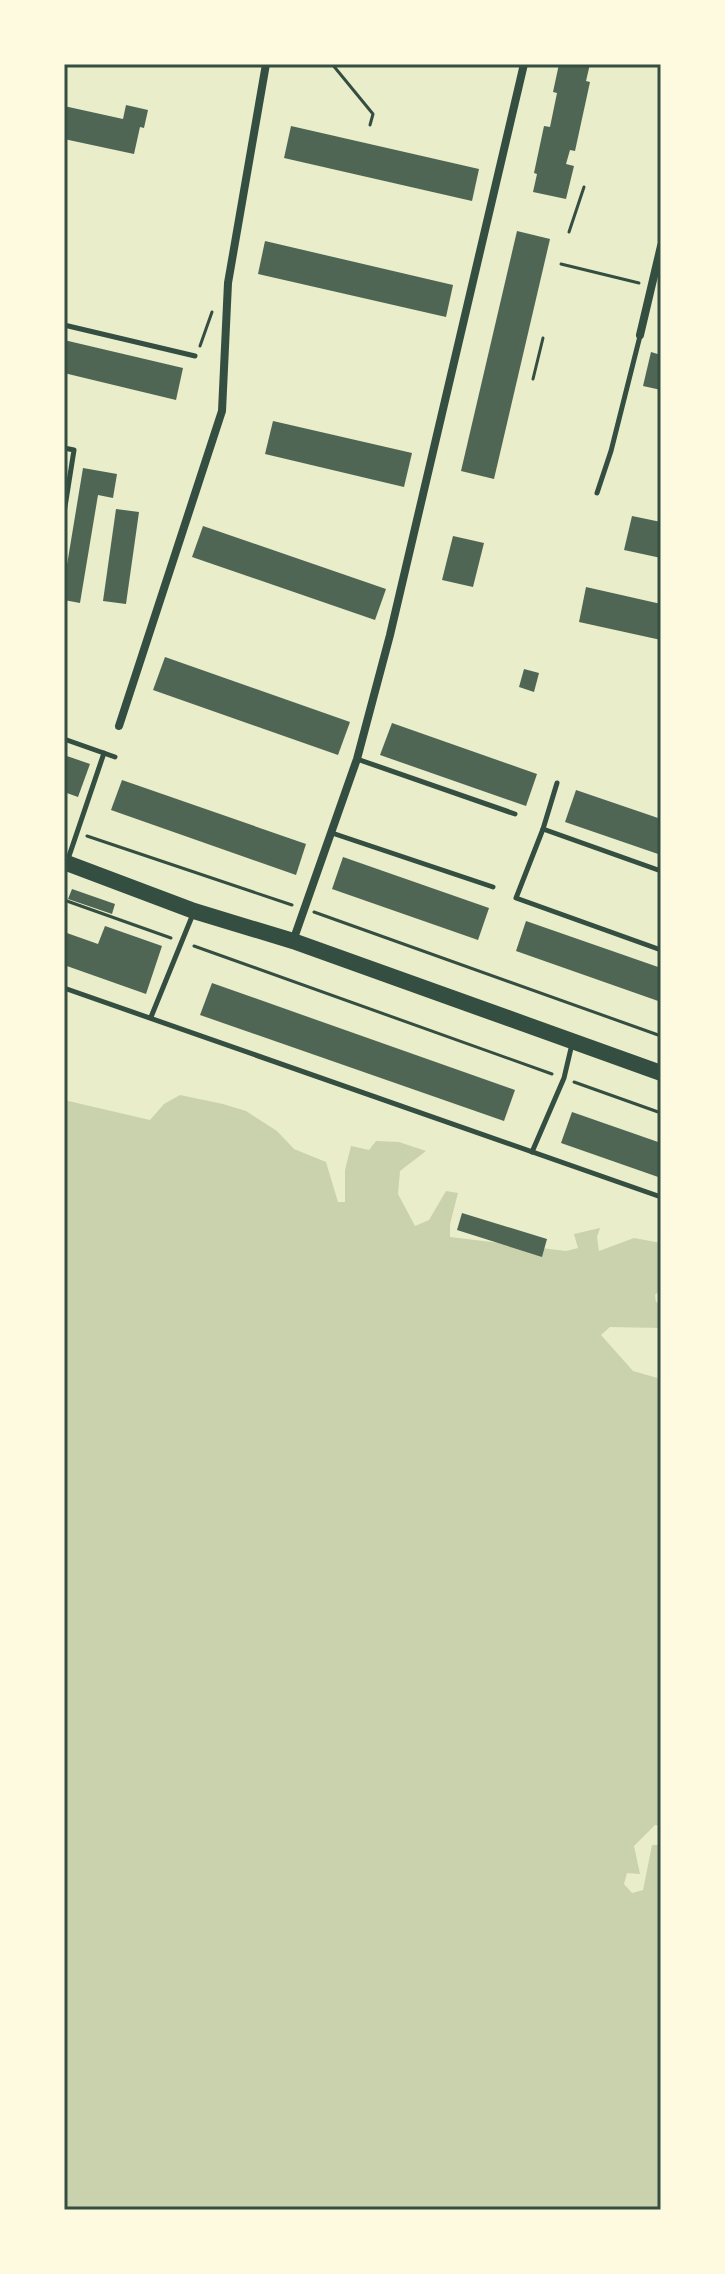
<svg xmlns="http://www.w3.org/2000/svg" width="725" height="2274" font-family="'Golos Text',sans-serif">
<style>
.green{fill:#cad2ad}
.building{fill:#4f6655}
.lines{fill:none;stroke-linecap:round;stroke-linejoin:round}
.path{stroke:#344e41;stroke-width:3}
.service{stroke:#344e41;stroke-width:5}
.minor{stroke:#344e41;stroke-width:8}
.primary{stroke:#344e41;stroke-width:16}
.neatline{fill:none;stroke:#344e41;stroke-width:3}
</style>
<rect width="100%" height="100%" fill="#e9edc9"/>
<path class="green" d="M180,1095L223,1104L246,1111L277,1131L294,1149L326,1162L338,1202H345V1170L351,1146L369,1150L376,1141L399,1142L426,1151L400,1171L398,1194L415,1226L429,1220L446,1191L458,1193L450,1224V1237L566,1251L578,1248L574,1234L600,1228L597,1237L599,1251L634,1238L661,1243V1289L655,1295L656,1302L661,1305V1328L610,1327L601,1335L633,1371L661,1379V1826L655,1825L634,1846L640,1874L627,1873L624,1884L632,1893L643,1890L652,1845H661V2210H64V1100L150,1120L164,1104Z"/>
<g class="building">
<path d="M559,64H590L586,81L590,82L575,151L570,150L566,164L574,166L566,199L533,192L537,174L534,173L544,126L550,127L557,93L553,92Z"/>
<path d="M126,105L148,110L144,128L140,127L134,154L64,139V106L123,119Z"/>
<path d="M291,126L479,169L472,201L284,158Z"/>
<path d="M517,231L550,239L494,479L461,471Z"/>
<path d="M265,241L453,285L446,317L258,274Z"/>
<path d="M64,340L183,368L176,400L64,373Z"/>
<path d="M651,352L661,355V390L643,386Z"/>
<path d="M273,421L412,453L404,487L265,454Z"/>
<path d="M83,468L117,474L113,498L98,495L80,603L64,600V583Z"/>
<path d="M116,509L139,512L126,604L103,601Z"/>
<path d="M632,516L661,522V558L624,550Z"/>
<path d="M203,526L386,589L375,620L192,557Z"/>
<path d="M453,536L484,543L473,587L442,580Z"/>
<path d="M586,587L661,604V640L579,622Z"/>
<path d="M165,657L350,722L338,755L153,690Z"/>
<path d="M524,669L539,673L534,692L519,687Z"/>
<path d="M392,723L537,774L526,806L380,755Z"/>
<path d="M64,755L90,764L78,797L64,792Z"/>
<path d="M122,780L306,844L296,875L111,810Z"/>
<path d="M576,790L661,819V855L565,822Z"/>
<path d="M343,857L489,908L478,940L332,889Z"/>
<path d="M72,889L115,904L112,914L68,899Z"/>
<path d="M526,921L661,968V1002L516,951Z"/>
<path d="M105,926L162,946L146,994L64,965V932L98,944Z"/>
<path d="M212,983L515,1090L504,1121L200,1015Z"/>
<path d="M572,1112L661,1143V1178L561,1143Z"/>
<path d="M462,1213L547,1239L542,1257L457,1230Z"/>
</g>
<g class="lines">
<g class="path">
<path d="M332,64L373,114L370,125"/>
<path d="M569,232L584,187"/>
<path d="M561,264L639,283"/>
<path d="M200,346L212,312"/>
<path d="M533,379L543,338"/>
<path d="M87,836L292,905"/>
<path d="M64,900L171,938"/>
<path d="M314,912L661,1036"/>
<path d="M194,946L552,1074"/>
<path d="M574,1082L661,1113"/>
</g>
<g class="service">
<path d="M64,325L195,356"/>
<path d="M64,448L74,450L64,513"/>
<path d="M597,493L611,451L640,336"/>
<path d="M64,739L115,757"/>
<path d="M357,759L515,814"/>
<path d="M557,783L543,829L516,898L661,950"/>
<path d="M543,829L661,871"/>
<path d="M332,833L493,887"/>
<path d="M67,862L104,753"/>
<path d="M64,988L661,1197"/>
<path d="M151,1017L193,914"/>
<path d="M532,1152L564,1078L572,1044"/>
</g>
<g class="minor">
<path d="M640,335L661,246"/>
<path d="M119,726L222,411L228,283L266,64"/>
<path d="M293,941L357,759L390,635L524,64"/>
</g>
<path class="primary" d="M64,862L194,911L293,941L661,1073"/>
</g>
<rect width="725" height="2274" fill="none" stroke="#fefae0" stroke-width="132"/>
<rect x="66" y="66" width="593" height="2142" class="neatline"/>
</svg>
